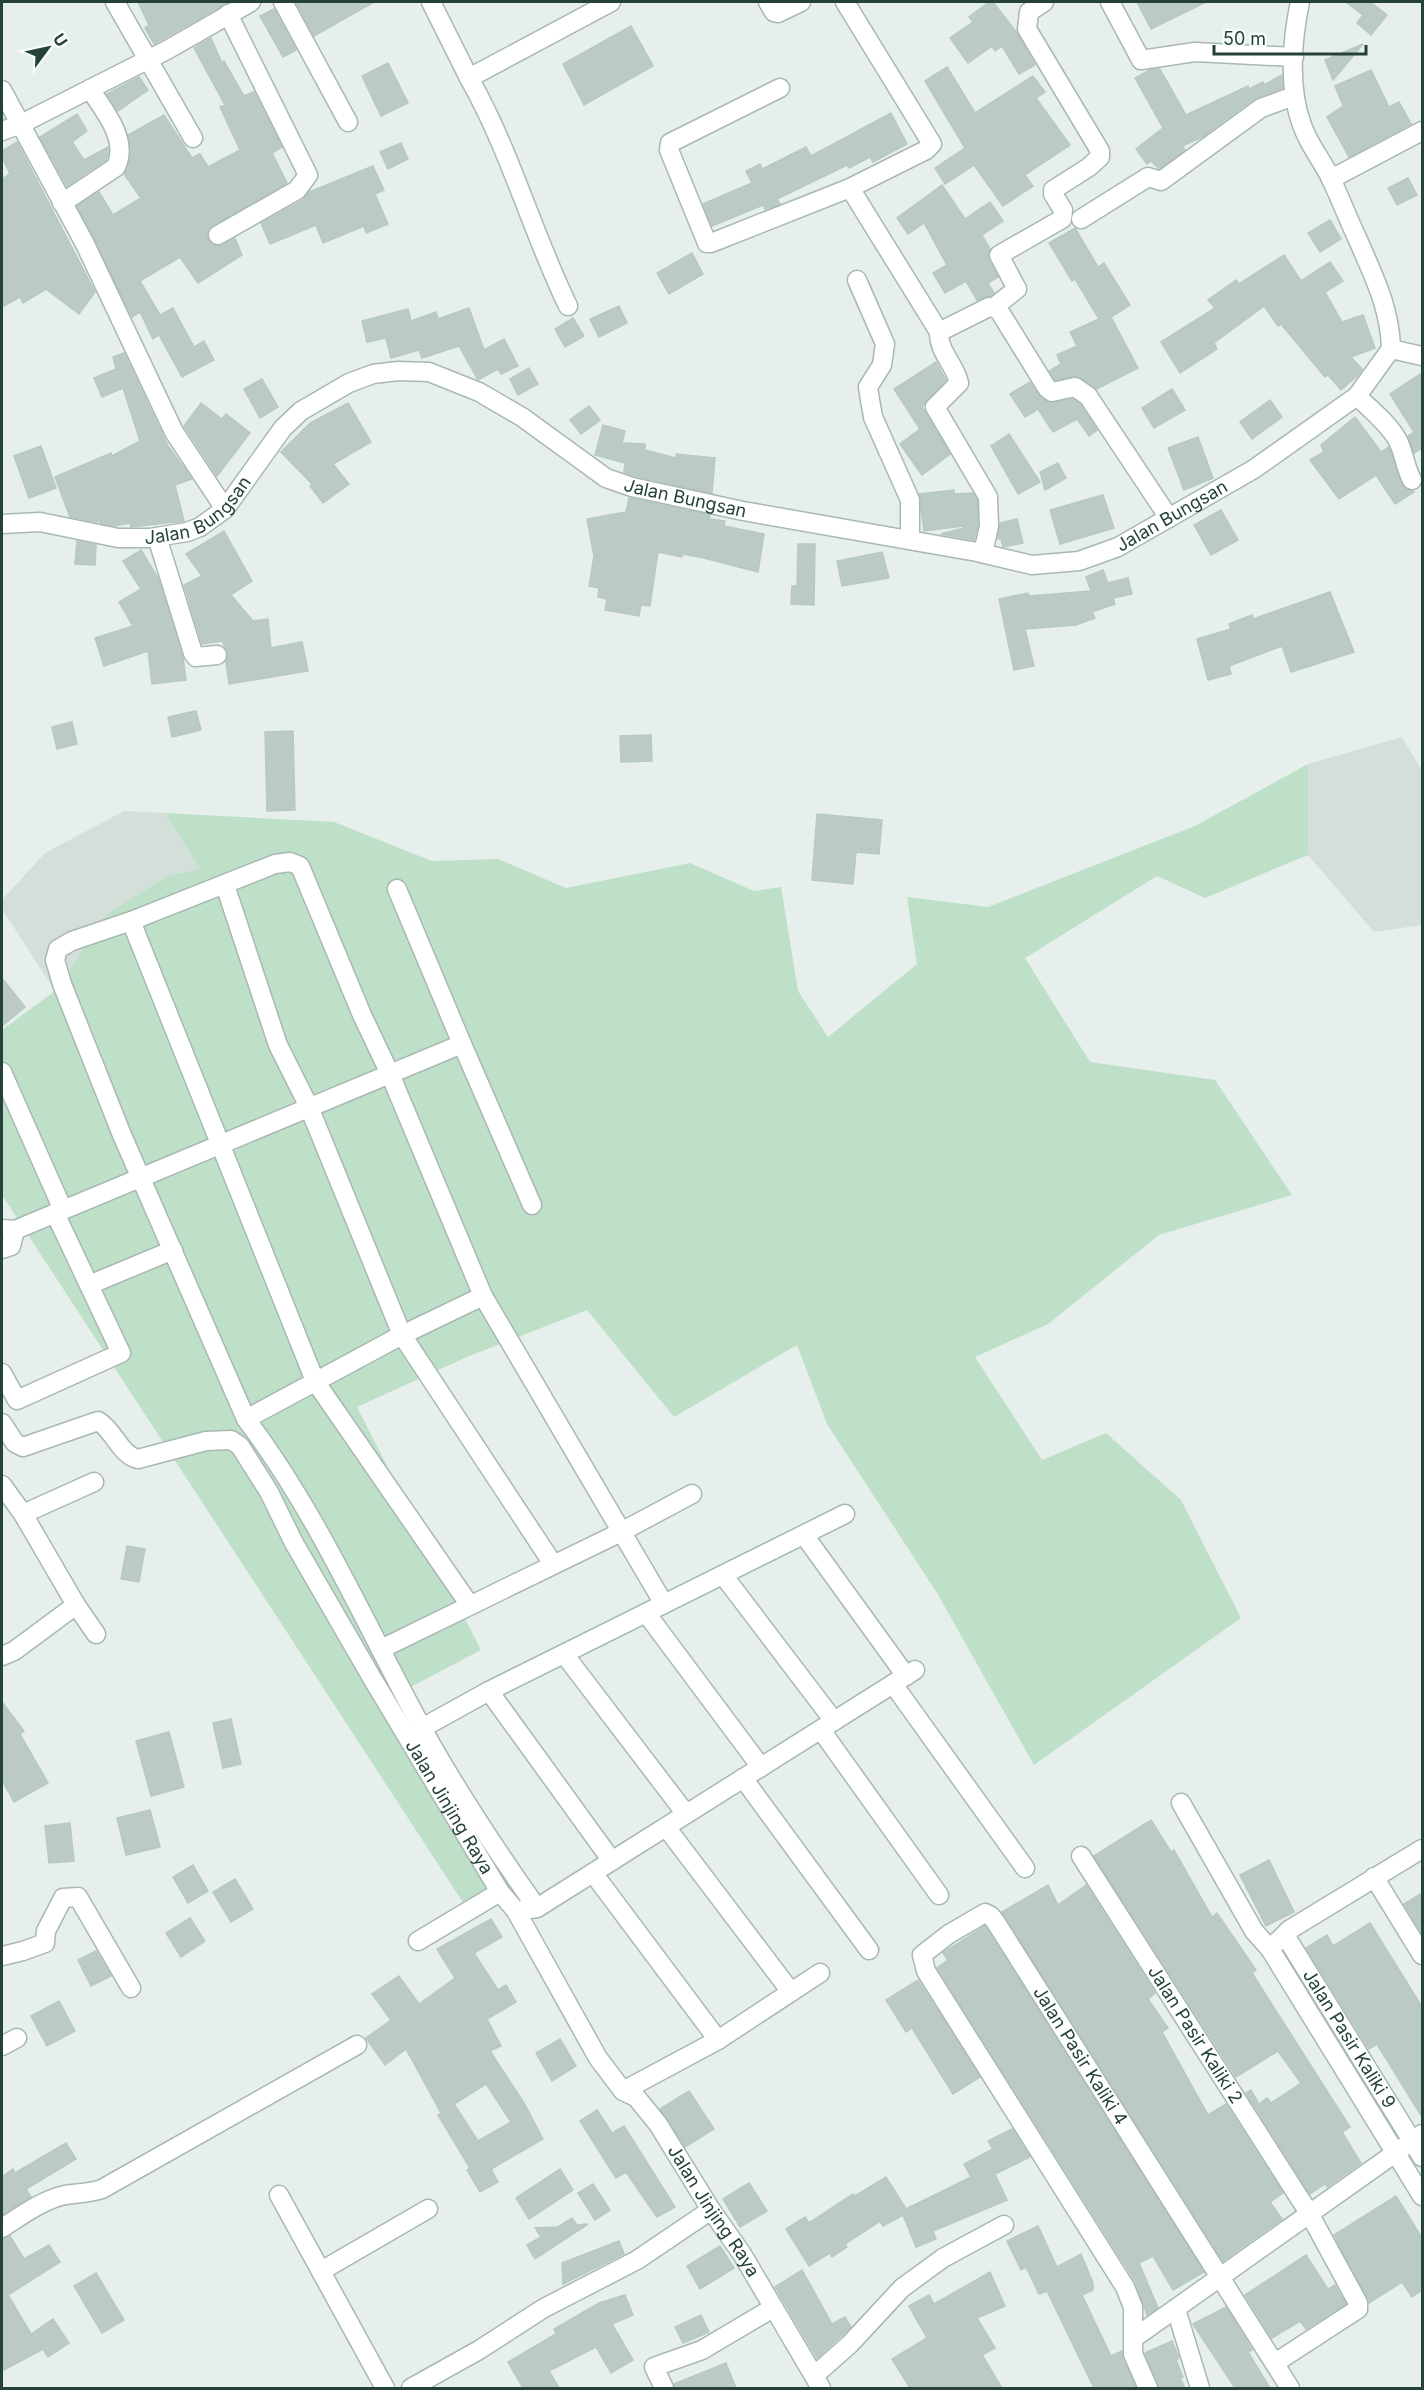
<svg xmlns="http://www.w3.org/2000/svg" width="1424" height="2390" font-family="Inter,sans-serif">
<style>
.built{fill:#d4dfda}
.green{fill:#bfe0c8}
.building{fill:#bbcac4;stroke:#b8c9c2;stroke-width:1.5;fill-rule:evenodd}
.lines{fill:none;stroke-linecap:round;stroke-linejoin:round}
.minor-casing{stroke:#a8b8b2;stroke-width:21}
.minor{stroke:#fff;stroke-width:18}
.labels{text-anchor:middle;stroke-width:6;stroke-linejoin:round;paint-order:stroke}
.street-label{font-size:18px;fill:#24423a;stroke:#f7fbf9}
</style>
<rect width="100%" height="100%" fill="#e6efeb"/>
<g class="built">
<path d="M1402,737L1422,771V925L1374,932L1308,855V764Z"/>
<path d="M124,811L165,813L200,869L167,876L107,914L55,991L2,909V900L45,853Z"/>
</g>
<path class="green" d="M1308,764V855L1205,898L1157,876L1025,958L1090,1062L1215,1080L1292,1195L1159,1235L1048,1324L975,1357L1042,1460L1106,1433L1181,1500L1241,1618L1034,1765L937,1593L827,1424L797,1345L674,1417L587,1310L467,1357L357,1407L481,1650L403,1691L517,1879L464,1904L2,1195V1030L55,991L107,914L167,876L200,869L165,813L334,822L432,861L498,859L566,888L690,863L754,891L781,887L798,991L828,1037L917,964L907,897L988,907L1195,826Z"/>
<g class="building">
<path d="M138,2H229L154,44L145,28L149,25Z"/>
<path d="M296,2H374L314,36Z"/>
<path d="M989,2H993L1017,33L1035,65L1019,74L1002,46L995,51L992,46L968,63L950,38L973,22L969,17Z"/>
<path d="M1137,2H1206L1151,29Z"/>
<path d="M1346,2H1370L1387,15L1371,35L1357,23L1363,15Z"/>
<path d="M274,9L296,50L283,57L260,16Z"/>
<path d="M631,26L653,66L584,105L563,64Z"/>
<path d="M211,38L222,63L224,61L244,96L254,92L282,147L272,153L287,183L209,229L207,236L212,244L223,245L235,238L242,255L198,283L180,257L140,281L160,315L173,308L194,347L204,341L214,360L182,377L159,335L153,339L140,312L132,317L77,206L99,192L113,215L141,198L124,174L130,157L128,135L164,115L192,158L200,154L208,167L240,150L220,107L225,105L194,48Z"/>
<path d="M1363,44L1333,80L1325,60Z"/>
<path d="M388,63L408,103L381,116L362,76Z"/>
<path d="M947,67L975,113L1033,76L1045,92L1036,98L1070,145L1025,175L1033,186L1003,206L974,165L945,184L935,168L965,148L925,81Z"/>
<path d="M1160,69L1186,115L1248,86L1249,89L1263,82L1264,85L1282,75L1283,88L1254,99L1202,137L1182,146L1185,150L1159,169L1151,161L1147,164L1136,149L1163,128L1135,78L1150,70Z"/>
<path d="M1371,70L1389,107L1399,102L1411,124L1349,157L1327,117L1343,106L1335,86Z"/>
<path d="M139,77L148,90L118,111L107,94Z"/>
<path d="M891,113L907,144L873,162L870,157L849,168L847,165L777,199L780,204L765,209L763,205L712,226L703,204L752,183L746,171L760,164L762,169L806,147L811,156Z"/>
<path d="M77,114L87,131L72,142L84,160L108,147V155L106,160L67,186L40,137Z"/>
<path d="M17,142L95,292L79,314L46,289L23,303L20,297L2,307V179L10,174L2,157V151Z"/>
<path d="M401,143L408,159L388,169L380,152Z"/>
<path d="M373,166L384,190L375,194L388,224L366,233L364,226L323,243L316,225L270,244L261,223L303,200L309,192Z"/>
<path d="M1408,178L1417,195L1397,205L1388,188Z"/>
<path d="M942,185L965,219L990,202L1003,221L982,235L990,249L989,260L998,277L988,283L994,293L990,296L977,300L966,281L945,293L933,273L947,265L924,223L908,234L897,218Z"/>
<path d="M1330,220L1341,239L1320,252L1308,233Z"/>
<path d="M1075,228L1098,267L1104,263L1130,305L1111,317L1138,368L1097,389L1078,376L1055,380L1049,371L1061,364L1057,355L1077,346L1070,332L1099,319L1075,279L1072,281L1049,243Z"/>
<path d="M692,253L703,274L669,294L657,273Z"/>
<path d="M1284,255L1301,281L1330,262L1343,281L1325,292L1342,322L1363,315L1375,348L1351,357L1362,369L1358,375L1341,390L1328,375L1325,377L1281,324L1278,326L1264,306L1214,343L1217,349L1180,373L1161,342L1215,308L1208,300L1236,280L1239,284Z"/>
<path d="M619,306L627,323L599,337L590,319Z"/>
<path d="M469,308L484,350L504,339L518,366L501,374L498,369L478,380L459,346L422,358L419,350L391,358L386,338L367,342L362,321L408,309L411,321L436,312L438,319Z"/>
<path d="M573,318L584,336L565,347L555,329Z"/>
<path d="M124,353L168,446L192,479L175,485L184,521L131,527L130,523L114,526L100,523L98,518L97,522L70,517L55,477L111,453L112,456L140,441L123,388L102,397L94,378L116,369L113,357Z"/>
<path d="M936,362L946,380L922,407L950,454L922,475L900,444L920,429L894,389Z"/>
<path d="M529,368L538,384L518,395L510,379Z"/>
<path d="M1422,373V448L1414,453L1408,436L1414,432L1390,394Z"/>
<path d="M262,379L278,407L260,418L244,389Z"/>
<path d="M1030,382L1040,397L1049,403L1073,399L1080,404L1097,430L1089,436L1077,419L1053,432L1038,409L1025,417L1010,394Z"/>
<path d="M1172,389L1185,410L1154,428L1142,408Z"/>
<path d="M1270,400L1282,417L1252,439L1240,422Z"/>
<path d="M201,403L222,419L226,414L250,433L217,476L184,426Z"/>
<path d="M348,403L371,442L333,464L349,484L323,503L310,486L312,484L281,452L310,423Z"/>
<path d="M589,406L600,420L581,434L570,420Z"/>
<path d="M1355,417L1381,452L1389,447L1402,485L1414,492L1395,504L1376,475L1339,499L1310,460L1324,452L1321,445Z"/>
<path d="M603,425L625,431L622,443L645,444V450L676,458V454L715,458L712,493L635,476L624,472L625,463L595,455Z"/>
<path d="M1009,434L1040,482L1018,494L991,446Z"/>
<path d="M1198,437L1213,478L1184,490L1168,448Z"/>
<path d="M41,446L56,488L29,498L14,456Z"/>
<path d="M1058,463L1066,478L1045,490L1040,472Z"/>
<path d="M954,490V494L973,493L977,500L978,525L974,540L941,534L964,528L963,526L924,531L919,494Z"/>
<path d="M1103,495L1114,528L1060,544L1050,510Z"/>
<path d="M629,498L710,515L709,519L725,521L724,526L764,534L758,572L704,558L683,554L682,557L658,552L650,606L641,605L639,616L605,610L607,599L598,597L599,588L589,586L594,556L587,519L626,512Z"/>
<path d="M1221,510L1238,540L1211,555L1194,525Z"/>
<path d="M1017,519L1023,543L1003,547L1001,539H998L1000,523Z"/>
<path d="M224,531L252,581L231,595L253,621L268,619L271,648L302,642L308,671L229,684L226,662L228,653L222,641L202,644L184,585L202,576L186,554Z"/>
<path d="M77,541L96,545L95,565L75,564Z"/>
<path d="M798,544H815L814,605L791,604L792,586H797Z"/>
<path d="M141,550L158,578L183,657L186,680L152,684L148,651L104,666L95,638L133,626L119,602L141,589L123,561Z"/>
<path d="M882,552L889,578L842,586L837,561Z"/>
<path d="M1103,570L1108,583L1128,578L1132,594L1113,598L1115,604L1092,612L1095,618L1076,625L1025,629L1034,666L1014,670L999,599L1028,593L1029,596L1091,591L1086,577Z"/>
<path d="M1330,592L1354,652L1291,672L1282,646L1229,666L1231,674L1208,680L1197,639L1231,629L1229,624L1252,615L1253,619Z"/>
<path d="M196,711L201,730L172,737L168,717Z"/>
<path d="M72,722L77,744L57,749L52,727Z"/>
<path d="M293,731L295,810L267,811L265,732Z"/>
<path d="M651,735L652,761L621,762L620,736Z"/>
<path d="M817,814L882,820L879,854L856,852L853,884L812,880Z"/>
<path d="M2,978L25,1007L2,1026Z"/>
<path d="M127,1546L145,1549L139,1582L121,1579Z"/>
<path d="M2,1702L24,1731L20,1734L48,1783L14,1802L2,1780Z"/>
<path d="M231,1719L241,1764L223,1768L213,1723Z"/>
<path d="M169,1732L184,1787L151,1796L136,1741Z"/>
<path d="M150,1810L160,1847L126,1855L117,1818Z"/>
<path d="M1151,1820L1171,1852L1174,1850L1212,1917L1217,1913L1256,1970L1252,1973L1350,2127L1342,2132L1361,2163L1327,2187L1325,2184L1310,2194L1246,2093L1251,2090L1259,2104L1267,2098L1271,2103L1301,2083L1278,2051L1236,2077L1094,1856Z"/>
<path d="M70,1823L74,1861L49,1863L45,1826Z"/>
<path d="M1269,1860L1294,1912L1266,1926L1240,1875Z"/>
<path d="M193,1865L208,1891L188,1903L173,1877Z"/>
<path d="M235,1879L253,1909L231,1922L213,1892Z"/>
<path d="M1048,1885L1058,1905L1086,1885L1155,1993L1148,1999L1168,2028L1162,2032L1208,2115L1226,2104L1283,2193L1270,2202L1282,2219L1223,2261L1002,1912Z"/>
<path d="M1422,1893V1934L1404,1904Z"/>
<path d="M190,1918L205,1941L181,1957L166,1933Z"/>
<path d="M491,1919L502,1937L474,1953L498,1990L506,1985L516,2002L487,2019L501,2046L490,2051L524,2103L543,2139L491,2169L498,2182L480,2192L467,2170L470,2168L438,2115L441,2113L406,2049L385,2065L366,2038L391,2020L372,1994L399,1976L419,2004L455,1978L437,1949ZM486,2084L511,2122L478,2141L454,2104Z"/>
<path d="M1370,1923L1422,2007V2117L1377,2044L1369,2049L1306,1948L1327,1935L1333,1946Z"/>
<path d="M985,1926L1204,2272L1173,2290L1153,2256L1139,2263L1158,2308L1147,2315L1135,2281L937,1968L948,1960L943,1953Z"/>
<path d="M96,1951L111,1976L91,1986L78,1960Z"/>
<path d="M918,1980L980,2077L953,2094L912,2028L906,2032L886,2000Z"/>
<path d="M59,2001L75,2031L47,2046L31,2016Z"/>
<path d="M560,2039L576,2066L552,2081L536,2053Z"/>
<path d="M689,2091L714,2129L685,2147L660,2109Z"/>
<path d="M597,2110L612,2133L624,2126L675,2207L657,2217L626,2172L616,2178L580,2121Z"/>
<path d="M1012,2129L1030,2157L995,2174L1007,2200L933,2231L936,2239L916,2247L903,2215L883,2226L880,2221L845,2244L847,2247L832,2257L830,2253L809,2266L786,2229L805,2217L809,2223L853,2194L855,2196L886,2177L906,2209L971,2177L964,2164L993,2149L988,2141Z"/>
<path d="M66,2143L76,2159L26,2189L31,2197L2,2215V2177L13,2169L15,2173Z"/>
<path d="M560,2169L573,2190L529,2219L516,2198Z"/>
<path d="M749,2183L767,2211L740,2227L723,2199Z"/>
<path d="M593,2184L610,2210L595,2220L578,2193Z"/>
<path d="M1396,2196L1422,2238V2290L1412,2297L1402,2282L1369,2303L1334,2235Z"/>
<path d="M572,2218L577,2225L588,2224L535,2259L527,2245L541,2237L535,2228L558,2227Z"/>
<path d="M1038,2226L1057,2267L1081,2254L1093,2283V2290L1082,2295L1111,2356L1122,2351L1136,2388H1094L1047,2291L1039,2294L1026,2267L1021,2270L1007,2241Z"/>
<path d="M10,2236L24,2259L49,2245L60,2262L8,2295L31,2334L53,2319L69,2343L48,2357L43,2349L2,2371V2239Z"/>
<path d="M619,2241L624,2254L563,2284L562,2263Z"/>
<path d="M720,2246L734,2268L700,2289L687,2266Z"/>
<path d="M1306,2255L1328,2289L1335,2285L1346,2304L1306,2329L1300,2321L1272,2338L1245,2295Z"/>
<path d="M802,2270L832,2324L845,2317L851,2327L817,2358L775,2287Z"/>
<path d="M990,2272L1005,2306L977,2318L995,2348L982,2355L1002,2388H910L892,2359L927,2338L909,2306L929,2295L934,2304Z"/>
<path d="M96,2273L124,2320L102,2333L74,2286Z"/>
<path d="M625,2295L633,2315L612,2324L633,2360L611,2373L596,2347L549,2371L559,2388H523L508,2362L556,2334L554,2329L599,2303Z"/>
<path d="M1226,2307L1252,2350L1248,2352L1270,2388H1235L1193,2324Z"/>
<path d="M701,2315L709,2332L683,2343L675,2327Z"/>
<path d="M1172,2341L1179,2358L1176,2360L1183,2377L1180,2378L1185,2388H1159L1145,2353Z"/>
<path d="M726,2363L736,2388H675L674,2384Z"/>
</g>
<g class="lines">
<g class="minor-casing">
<g id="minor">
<path d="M115,2L193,138"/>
<path d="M283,2L348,122"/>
<path d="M431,2L469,78L611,2"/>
<path d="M768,2L774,12L778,13L801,2"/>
<path d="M1110,2L1141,60L1195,52L1294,57"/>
<path d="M1300,2C1292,39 1288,88 1302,125C1309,146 1323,161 1332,181C1341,200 1349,221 1358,240C1374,277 1390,308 1391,349L1422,356"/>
<path d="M469,78C510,150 532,232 568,306"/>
<path d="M780,88L670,143L669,150L707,243H711L850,188L926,150L932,144L845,2"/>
<path d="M2,90L85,244L174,432L225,509"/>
<path d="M2,131L21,124L167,50L251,2"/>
<path d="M1331,179L1422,131"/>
<path d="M850,188L939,332L989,307L998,309L1047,388L1052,392L1075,387L1088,396L1169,518"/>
<path d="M62,203L116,167C129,139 104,111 90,89"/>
<path d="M1081,219L1148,177L1161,181L1261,108L1294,96"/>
<path d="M218,235L297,190L308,175L228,14"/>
<path d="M857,280L885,344L882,365L868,387L870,400L873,417L910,500V540"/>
<path d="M994,307L1017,289L999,255L1062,219L1063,210L1053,194V190L1089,167L1100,157V151L1027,29L1029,12L1044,2"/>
<path d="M939,332C938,352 955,364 959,383L935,407L988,497L989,526L983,553"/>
<path d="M1357,396C1371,410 1388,423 1397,439C1404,451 1404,465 1412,480"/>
<path id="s1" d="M2,524L40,522L118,538H150L187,532L200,527L225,509L283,428L301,411L349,383L373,374L398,371L429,372L479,392L522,417L606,478L632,487L743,511L977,552L1032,565L1079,561L1118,547L1254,469L1357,396L1391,349"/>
<path d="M157,537L193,653L196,657L217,655"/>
<path d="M225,885L278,1045L309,1107L402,1335L553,1564"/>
<path d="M131,921L315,1381L469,1604"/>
<path d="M462,1044L532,1205"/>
<path d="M2,1072L63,1210"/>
<path d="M2,1229L15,1230L462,1044L397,889"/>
<path d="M2,1249L11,1246L15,1230"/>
<path d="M89,1285L173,1250"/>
<path d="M483,1296L390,1074L362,1015L300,866L290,862L275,864L131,921L72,941L58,949L55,960L62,984L122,1135L246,1419C318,1514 365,1624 422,1728C456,1790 496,1850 537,1908L516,1911"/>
<path d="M2,1373L17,1400L121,1353L55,1213"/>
<path d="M246,1419L402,1335L483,1296L664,1604"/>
<path id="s2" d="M2,1423L15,1443L23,1447L98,1421C114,1430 120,1455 138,1459L206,1441L231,1440L240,1446L269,1492L294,1543L372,1678L500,1892L516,1911L598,2058L623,2091L636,2097L658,2124L711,2210L742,2254L821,2388"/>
<path d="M2,1485L23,1514L76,1605L96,1634"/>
<path d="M23,1514L94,1482"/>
<path d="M804,1535L906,1676"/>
<path d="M723,1575L834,1721"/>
<path d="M646,1613L761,1767"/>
<path d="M381,1649L619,1533L692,1494"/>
<path d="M564,1654L686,1814"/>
<path d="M2,1656L14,1651L76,1605"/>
<path d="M893,1684L1025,1868"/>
<path d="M489,1691L612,1861"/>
<path d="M422,1728L489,1691L845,1514"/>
<path d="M821,1730L939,1895"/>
<path d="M743,1778L869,1950"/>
<path d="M1181,1803L1254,1931L1270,1949L1289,1930L1422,1849"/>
<path d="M666,1827L791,1992"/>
<path id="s3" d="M1081,1856L1309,2213L1358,2303V2309L1275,2363"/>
<path d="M593,1873L718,2040"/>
<path d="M1374,1877L1422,1955"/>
<path d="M537,1908L915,1670"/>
<path id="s4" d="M1285,1935L1422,2157"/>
<path d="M418,1941L500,1892"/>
<path d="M1270,1949L1422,2196"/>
<path d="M2,1956L23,1951L45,1943L46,1931L63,1898L78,1897L131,1988"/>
<path d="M2,2046L17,2038"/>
<path d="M623,2091L718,2040L820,1973"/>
<path d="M279,2195L385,2388"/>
<path d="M2,2228C21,2216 42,2200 65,2195C78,2193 90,2193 102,2189L357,2045"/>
<path d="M321,2271L428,2209"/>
<path d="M1176,2309L1200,2388"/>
<path d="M1134,2338L1422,2134"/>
<path d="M815,2375L850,2344L902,2288L943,2258L1004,2225"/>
<path d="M411,2388L479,2350L544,2308L637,2260L711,2210"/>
<path d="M664,2388L654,2367L702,2350L773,2308"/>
<path id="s5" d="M1148,2388L1133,2354V2307L1125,2287L926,1971L922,1955L949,1934L985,1913L991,1916L995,1921L1290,2388"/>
</g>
</g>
<use href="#minor" class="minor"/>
</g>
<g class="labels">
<g class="street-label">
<text dy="6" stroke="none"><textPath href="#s1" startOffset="783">Jalan Bungsan</textPath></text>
<text dy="6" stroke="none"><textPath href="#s1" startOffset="207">Jalan Bungsan</textPath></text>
<text dy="6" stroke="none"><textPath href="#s1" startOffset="1287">Jalan Bungsan</textPath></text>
<text dy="6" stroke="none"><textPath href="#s2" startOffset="692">Jalan Jinjing Raya</textPath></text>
<text dy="6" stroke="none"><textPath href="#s3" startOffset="212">Jalan Pasir Kaliki 2</textPath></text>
<text dy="6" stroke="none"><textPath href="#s4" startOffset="122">Jalan Pasir Kaliki 9</textPath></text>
<text dy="6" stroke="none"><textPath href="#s5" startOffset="744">Jalan Pasir Kaliki 4</textPath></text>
<text dy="6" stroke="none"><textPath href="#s2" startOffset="1178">Jalan Jinjing Raya</textPath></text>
</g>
</g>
<rect width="1424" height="2390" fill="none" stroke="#24423a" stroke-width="6"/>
<g transform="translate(48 48) rotate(57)" stroke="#f7fbf9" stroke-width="4.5" paint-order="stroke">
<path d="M0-4.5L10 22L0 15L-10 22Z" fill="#24423a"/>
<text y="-9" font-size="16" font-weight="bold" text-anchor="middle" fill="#24423a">U</text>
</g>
<path d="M1214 45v9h152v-9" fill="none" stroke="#24423a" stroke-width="3"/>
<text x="1223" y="45" font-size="18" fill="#24423a" stroke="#f7fbf9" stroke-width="4.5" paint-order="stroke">50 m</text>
</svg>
